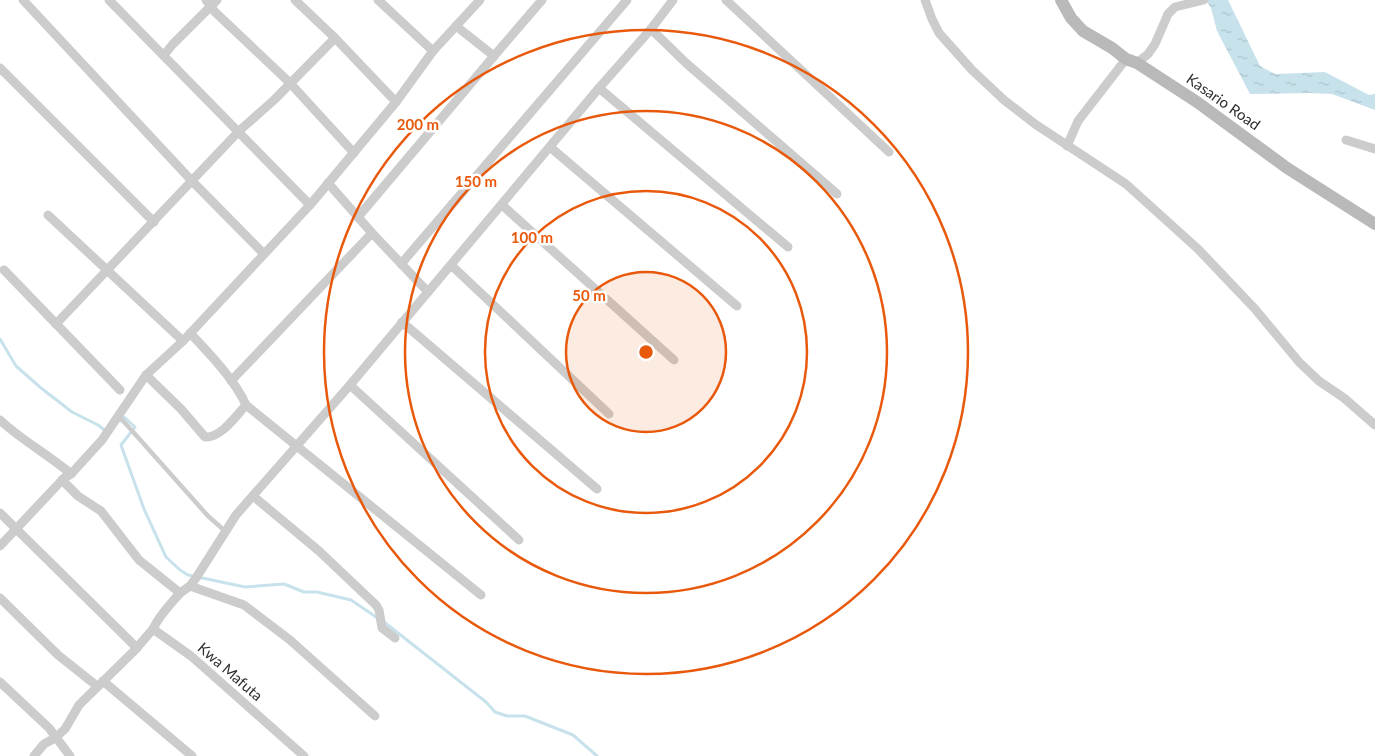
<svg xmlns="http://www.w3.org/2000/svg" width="1375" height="756" font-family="Lato,sans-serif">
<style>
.water{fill:url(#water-ripples)}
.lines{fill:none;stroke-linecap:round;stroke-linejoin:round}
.stream{stroke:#c8e2ec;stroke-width:3}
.lane{stroke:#ccc;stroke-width:4.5}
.street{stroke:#ccc;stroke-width:9}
.secondary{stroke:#b9b9b9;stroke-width:12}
.ring{fill:none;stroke:#e8590c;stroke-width:2.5}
.labels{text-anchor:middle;stroke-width:5;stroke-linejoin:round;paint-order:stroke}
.street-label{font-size:15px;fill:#2f2f2f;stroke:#fff}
.centre{fill:#e8590c;stroke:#fff;stroke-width:2.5}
.ring-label{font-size:15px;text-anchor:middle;font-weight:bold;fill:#e8590c;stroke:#fff;stroke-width:5;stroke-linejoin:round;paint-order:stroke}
</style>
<defs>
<pattern id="water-ripples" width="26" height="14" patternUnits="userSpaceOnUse" patternTransform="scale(1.25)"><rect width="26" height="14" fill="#c8e2ec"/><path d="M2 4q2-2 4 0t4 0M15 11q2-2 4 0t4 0" fill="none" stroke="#acc2cb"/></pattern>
</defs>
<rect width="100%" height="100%" fill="#fff"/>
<path class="water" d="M1206,0H1228L1260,66L1275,74L1325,72L1369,95L1375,94V110L1332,94L1309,93L1250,94L1217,31L1211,8Z"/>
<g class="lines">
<g class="stream">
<path d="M0,339L16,366L41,388L72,412L98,425L107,432"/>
<path d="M121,421L124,417L135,427L121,445L144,509L166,557L180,570L188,575L245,587L284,584L304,592H317L351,600L379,619"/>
<path d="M384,622L486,702L495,712L507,716H525L573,735L597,756"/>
</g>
<path class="lane" d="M118,415L208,516L225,531"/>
<g class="street">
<path d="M23,0L191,180L263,253"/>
<path d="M109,0L310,205"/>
<path d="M206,0L215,12L290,83L354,153"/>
<path d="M295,0L335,38L396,102"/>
<path d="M378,0L433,51"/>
<path d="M726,0L889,152"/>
<path d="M925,0L932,19L939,33L972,70L1004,100L1035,124L1126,184L1198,249L1255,309L1299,362L1319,381L1344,398L1375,425"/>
<path d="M456,26L494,56L542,0"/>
<path d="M651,29L686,63L837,194"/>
<path d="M164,55L173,44L217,0"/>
<path d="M1137,63L1148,54L1155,44L1168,14L1175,7L1204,0"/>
<path d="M0,68L154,222"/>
<path d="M599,88L788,247"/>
<path d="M1346,140L1375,149"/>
<path d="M1067,146L1078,121L1126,59"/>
<path d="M550,147L737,306"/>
<path d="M328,183L372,233L428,292"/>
<path d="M502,205L674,360"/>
<path d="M48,215L183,341"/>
<path d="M358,217L494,56"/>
<path d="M401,264L627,0"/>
<path d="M451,265L609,414"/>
<path d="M4,270L120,390"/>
<path d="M402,322L597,489"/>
<path d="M56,324L239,131L274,100L335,38"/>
<path d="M190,333C209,353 235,380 246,405L481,595"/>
<path d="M146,375L181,409L205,437C221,438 236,416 246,405"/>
<path d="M231,381L372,233"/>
<path d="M350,385L519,540"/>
<path d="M0,420C21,440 49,455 71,474"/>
<path d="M62,480L78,496L101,511L139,560L180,593C170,605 160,614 153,629"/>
<path d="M253,496L319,551L376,605L379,610L382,628L395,638"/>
<path d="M0,513L137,648"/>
<path d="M0,546L64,478L71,474L102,440L146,375L183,341L310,205L396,102L433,51L480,0"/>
<path d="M190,586L244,605L290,640L375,716"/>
<path d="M180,593L190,586L196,578L236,515L350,385L599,88L651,29L673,0"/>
<path d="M0,598L58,655L97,686"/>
<path d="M103,681L192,756"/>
<path d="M0,682L49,728L70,756"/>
<path d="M34,756L44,744L55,738L65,729L79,705L135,650L153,629L191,656L304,756"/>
</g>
<path class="secondary" d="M1061,0L1071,18L1083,31L1112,48L1126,59L1137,63L1197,102L1287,168L1375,224"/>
</g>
<circle cx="646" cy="352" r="80" fill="#e8590c" fill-opacity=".12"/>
<g class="ring">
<circle cx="646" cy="352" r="80"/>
<circle cx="646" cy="352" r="161"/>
<circle cx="646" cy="352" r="241"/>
<circle cx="646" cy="352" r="322"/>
</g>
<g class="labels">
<g class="street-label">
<text transform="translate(1223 102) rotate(35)" y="5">Kasario Road</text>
<text transform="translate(230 672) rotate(41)" y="5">Kwa Mafuta</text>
</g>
</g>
<circle cx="646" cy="352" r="8" class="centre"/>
<g class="ring-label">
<text x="418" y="130">200 m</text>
<text x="476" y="187">150 m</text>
<text x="532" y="243">100 m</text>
<text x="589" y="301">50 m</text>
</g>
</svg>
